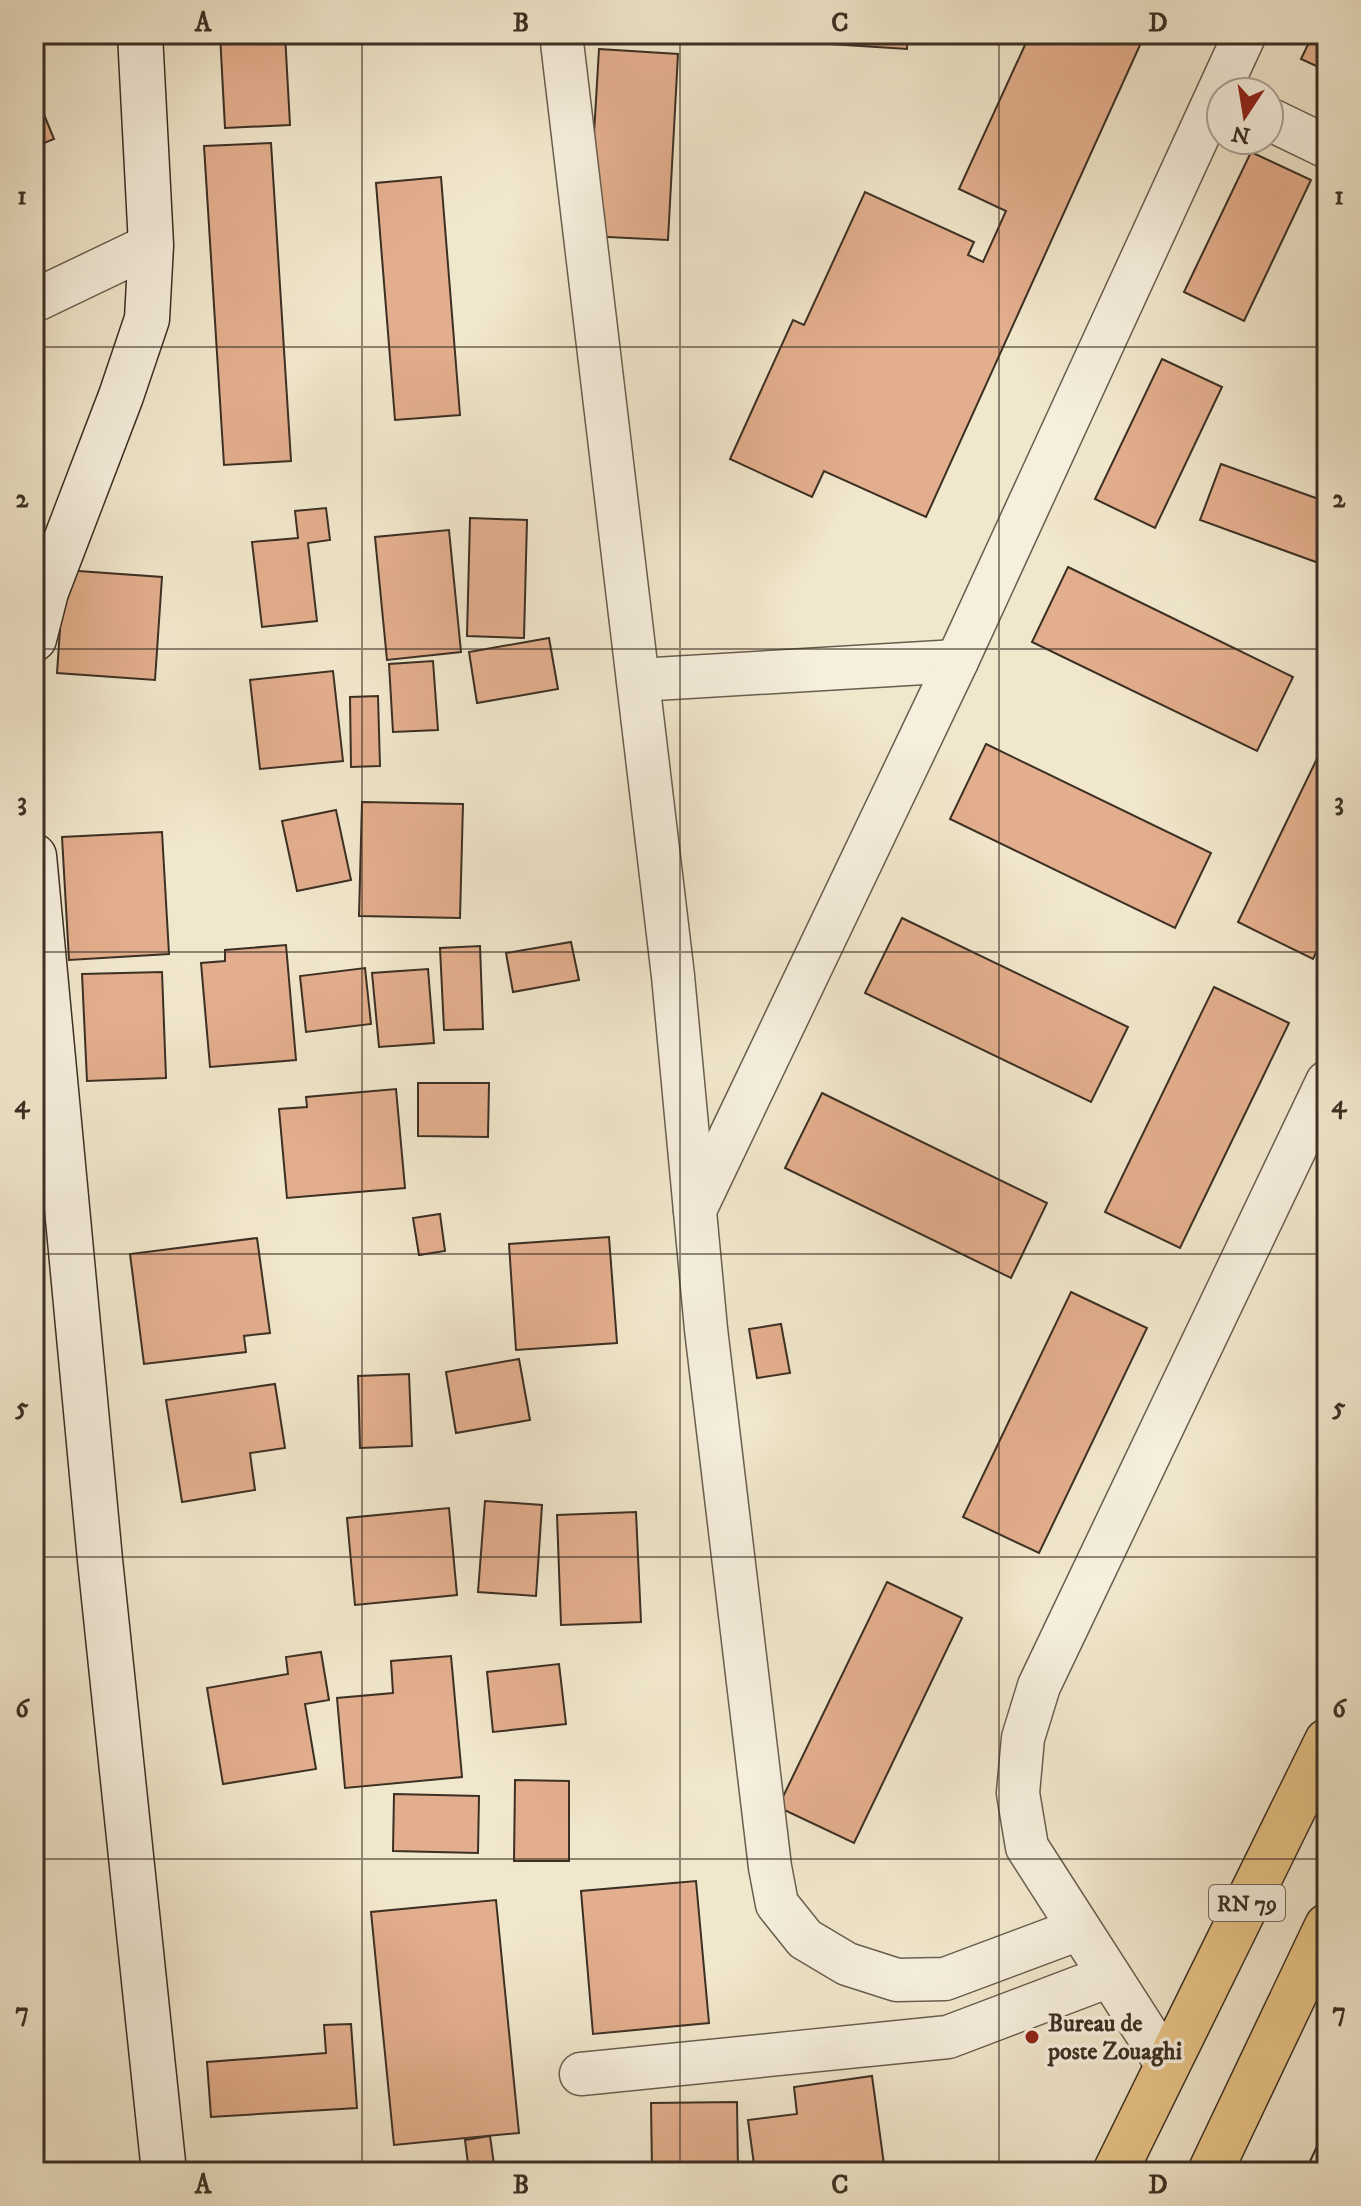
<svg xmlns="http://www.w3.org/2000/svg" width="1361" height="2206" font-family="'IM FELL DW Pica',serif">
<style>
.building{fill:#e3ae8d;stroke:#3c3024;stroke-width:2}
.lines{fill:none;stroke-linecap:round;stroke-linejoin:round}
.street-casing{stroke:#695e4e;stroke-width:45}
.secondary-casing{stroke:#3c3024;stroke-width:47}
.highway-casing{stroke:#3c3024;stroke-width:47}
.street{stroke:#f6efde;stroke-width:42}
.secondary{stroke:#f6efde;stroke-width:44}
.highway{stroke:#e8c486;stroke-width:44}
.tram{stroke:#3c3024;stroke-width:2}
.grid{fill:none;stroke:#3c3024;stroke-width:2;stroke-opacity:0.55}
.poi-dot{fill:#8f2418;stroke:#f6efde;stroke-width:3}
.labels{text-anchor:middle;stroke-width:7;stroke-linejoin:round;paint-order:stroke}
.shield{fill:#f6efde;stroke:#74695c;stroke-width:2}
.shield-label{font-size:22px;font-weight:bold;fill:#3c3024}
.poi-label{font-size:24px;font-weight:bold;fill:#3c3024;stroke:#f6efde;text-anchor:start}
.neatline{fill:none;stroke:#3c3024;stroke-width:3}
.grid-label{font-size:26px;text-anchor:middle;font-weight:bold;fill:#3c3024}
</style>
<rect width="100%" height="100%" fill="#f1e7cc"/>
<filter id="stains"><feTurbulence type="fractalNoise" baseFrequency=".0025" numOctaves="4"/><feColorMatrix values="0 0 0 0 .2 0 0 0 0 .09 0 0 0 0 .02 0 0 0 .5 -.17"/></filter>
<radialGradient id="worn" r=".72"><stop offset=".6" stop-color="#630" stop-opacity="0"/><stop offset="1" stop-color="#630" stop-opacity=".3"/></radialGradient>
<g class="building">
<path d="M220,34H285L290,125L225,128Z"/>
<path d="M704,34H907V49L704,36Z"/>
<path d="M1030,34H1145L926,517L824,471L812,497L730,459L793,320L804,325L865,192L974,242L968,255L983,262L1006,211L959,189Z"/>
<path d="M1313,34H1327V71L1301,59Z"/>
<path d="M599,49L678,54L668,240L588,236Z"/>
<path d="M34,90L54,139L34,147Z"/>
<path d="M271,143L291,461L224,465L204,146Z"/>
<path d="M1251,152L1311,180L1244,321L1184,292Z"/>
<path d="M441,177L460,415L395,420L376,183Z"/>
<path d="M1162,359L1222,387L1155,528L1095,499Z"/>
<path d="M1221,464L1327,502V566L1200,520Z"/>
<path d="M326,508L330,540L308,543L317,621L262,627L252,542L298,538L295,511Z"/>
<path d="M470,518L527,520L524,638L467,636Z"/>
<path d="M449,530L461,652L387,660L375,537Z"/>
<path d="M1068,567L1293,677L1257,751L1032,642Z"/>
<path d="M64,570L162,577L155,680L57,673Z"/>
<path d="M549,638L558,689L477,703L469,652Z"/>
<path d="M433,661L438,730L393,732L389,664Z"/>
<path d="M333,671L343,761L260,769L250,680Z"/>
<path d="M378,696L380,766L351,767L350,697Z"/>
<path d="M1327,738V930L1313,959L1238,922Z"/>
<path d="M986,744L1211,853L1175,928L950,819Z"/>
<path d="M362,802L463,804L460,918L359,916Z"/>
<path d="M336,810L351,880L297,891L282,821Z"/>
<path d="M162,832L169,954L69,960L62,837Z"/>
<path d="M902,918L1128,1027L1091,1102L865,993Z"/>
<path d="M571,942L579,980L513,992L506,953Z"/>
<path d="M286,945L296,1060L210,1067L201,963L225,961V950Z"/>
<path d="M480,946L483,1029L444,1030L440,948Z"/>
<path d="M365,968L371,1024L306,1032L300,976Z"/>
<path d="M428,969L434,1043L379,1047L372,973Z"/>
<path d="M162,972L166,1078L87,1081L82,974Z"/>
<path d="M1214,987L1289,1023L1180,1248L1105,1212Z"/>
<path d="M418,1083H489L488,1137L418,1136Z"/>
<path d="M396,1089L405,1188L287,1198L279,1109L307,1107L306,1097Z"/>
<path d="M822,1093L1047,1203L1011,1278L785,1168Z"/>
<path d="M440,1214L445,1251L419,1255L413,1218Z"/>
<path d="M609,1237L617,1343L516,1350L509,1244Z"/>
<path d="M257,1238L270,1333L244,1336L246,1352L144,1364L130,1254Z"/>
<path d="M1071,1292L1147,1328L1039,1553L963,1517Z"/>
<path d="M781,1324L790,1373L757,1378L749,1329Z"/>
<path d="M519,1359L530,1420L456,1433L446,1372Z"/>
<path d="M409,1374L412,1446L360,1448L358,1376Z"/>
<path d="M275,1384L285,1448L250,1453L255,1490L182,1502L166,1400Z"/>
<path d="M485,1501L542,1505L536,1596L478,1592Z"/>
<path d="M449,1508L457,1595L355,1605L347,1518Z"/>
<path d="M636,1512L641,1622L561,1625L557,1515Z"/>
<path d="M887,1582L962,1618L854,1843L778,1807Z"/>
<path d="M321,1652L329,1700L305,1704L316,1769L223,1784L207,1688L288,1674L286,1657Z"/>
<path d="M451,1656L462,1777L345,1788L337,1698L393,1693L391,1661Z"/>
<path d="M559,1664L566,1724L493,1732L487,1672Z"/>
<path d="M515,1780L569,1781V1861H514Z"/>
<path d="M394,1794L479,1796L478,1853L393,1851Z"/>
<path d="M696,1881L709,2023L593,2034L581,1891Z"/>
<path d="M496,1900L519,2133L394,2145L371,1912Z"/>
<path d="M351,2024L357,2108L211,2117L207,2062L326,2053L324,2025Z"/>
<path d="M872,2076L885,2172H755L748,2120L797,2114L794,2087Z"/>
<path d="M737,2102L738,2172H652L651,2103Z"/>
<path d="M490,2136L495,2172H469L465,2140Z"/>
</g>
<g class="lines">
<g class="street-casing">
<g id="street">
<path d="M561,34L673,976L706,1329L770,1867L777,1904L805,1939L847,1964L897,1980L945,1979L1079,1929"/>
<path d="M1269,119L1327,147"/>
<path d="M34,301L151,245"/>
<path d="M638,680L957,661"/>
<path d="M695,1210L957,661L1245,34"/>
<path d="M1167,2065L1027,1847L1018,1793L1023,1738L1039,1686L1327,1082"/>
<path d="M581,2074L948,2037L1109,1976"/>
</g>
</g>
<g class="secondary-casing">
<g id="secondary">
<path d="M34,639L46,592L121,396L147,319L151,245L140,34"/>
<path d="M34,856L100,1560L164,2172"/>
</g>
</g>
<g class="highway-casing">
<g id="highway">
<path d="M1115,2172L1327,1741"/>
<path d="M1210,2172L1327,1926"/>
</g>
</g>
<use href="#street" class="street"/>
<use href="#secondary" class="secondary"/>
<use href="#highway" class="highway"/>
<path class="tram" d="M1305,2172L1327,2125"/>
</g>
<path class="grid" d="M362,34V2172M680,34V2172M999,34V2172M34,347H1327M34,649H1327M34,952H1327M34,1254H1327M34,1557H1327M34,1859H1327"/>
<circle class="poi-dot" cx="1032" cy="2037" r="8"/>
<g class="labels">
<rect class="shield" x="1209" y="1885" width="76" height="36" rx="6"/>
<g class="shield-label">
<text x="1247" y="1911">RN 79</text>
</g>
<g class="poi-label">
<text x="1048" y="2031">Bureau de<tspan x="1048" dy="28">poste Zouaghi</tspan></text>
</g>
</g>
<rect width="1361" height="2206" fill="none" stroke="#f1e7cc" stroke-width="88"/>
<g transform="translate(1245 116) rotate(192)"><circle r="38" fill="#f6efde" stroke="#aca394" stroke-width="2"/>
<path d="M0-6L14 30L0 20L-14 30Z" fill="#8f2418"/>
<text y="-12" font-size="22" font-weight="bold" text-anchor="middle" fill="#3c3024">N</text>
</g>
<rect x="44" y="44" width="1273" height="2118" class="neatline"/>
<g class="grid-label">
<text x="203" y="31">A</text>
<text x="521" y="31">B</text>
<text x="840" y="31">C</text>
<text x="1158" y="31">D</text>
<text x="22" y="204">1</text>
<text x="1339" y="204">1</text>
<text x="22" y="507">2</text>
<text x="1339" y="507">2</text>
<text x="22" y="810">3</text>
<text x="1339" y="810">3</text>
<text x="22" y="1112">4</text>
<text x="1339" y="1112">4</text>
<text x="22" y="1415">5</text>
<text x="1339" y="1415">5</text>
<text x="22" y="1717">6</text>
<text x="1339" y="1717">6</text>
<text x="22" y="2020">7</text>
<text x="1339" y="2020">7</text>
<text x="203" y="2193">A</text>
<text x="521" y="2193">B</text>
<text x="840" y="2193">C</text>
<text x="1158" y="2193">D</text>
</g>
<rect width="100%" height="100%" filter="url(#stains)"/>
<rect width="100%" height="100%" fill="url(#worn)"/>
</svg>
